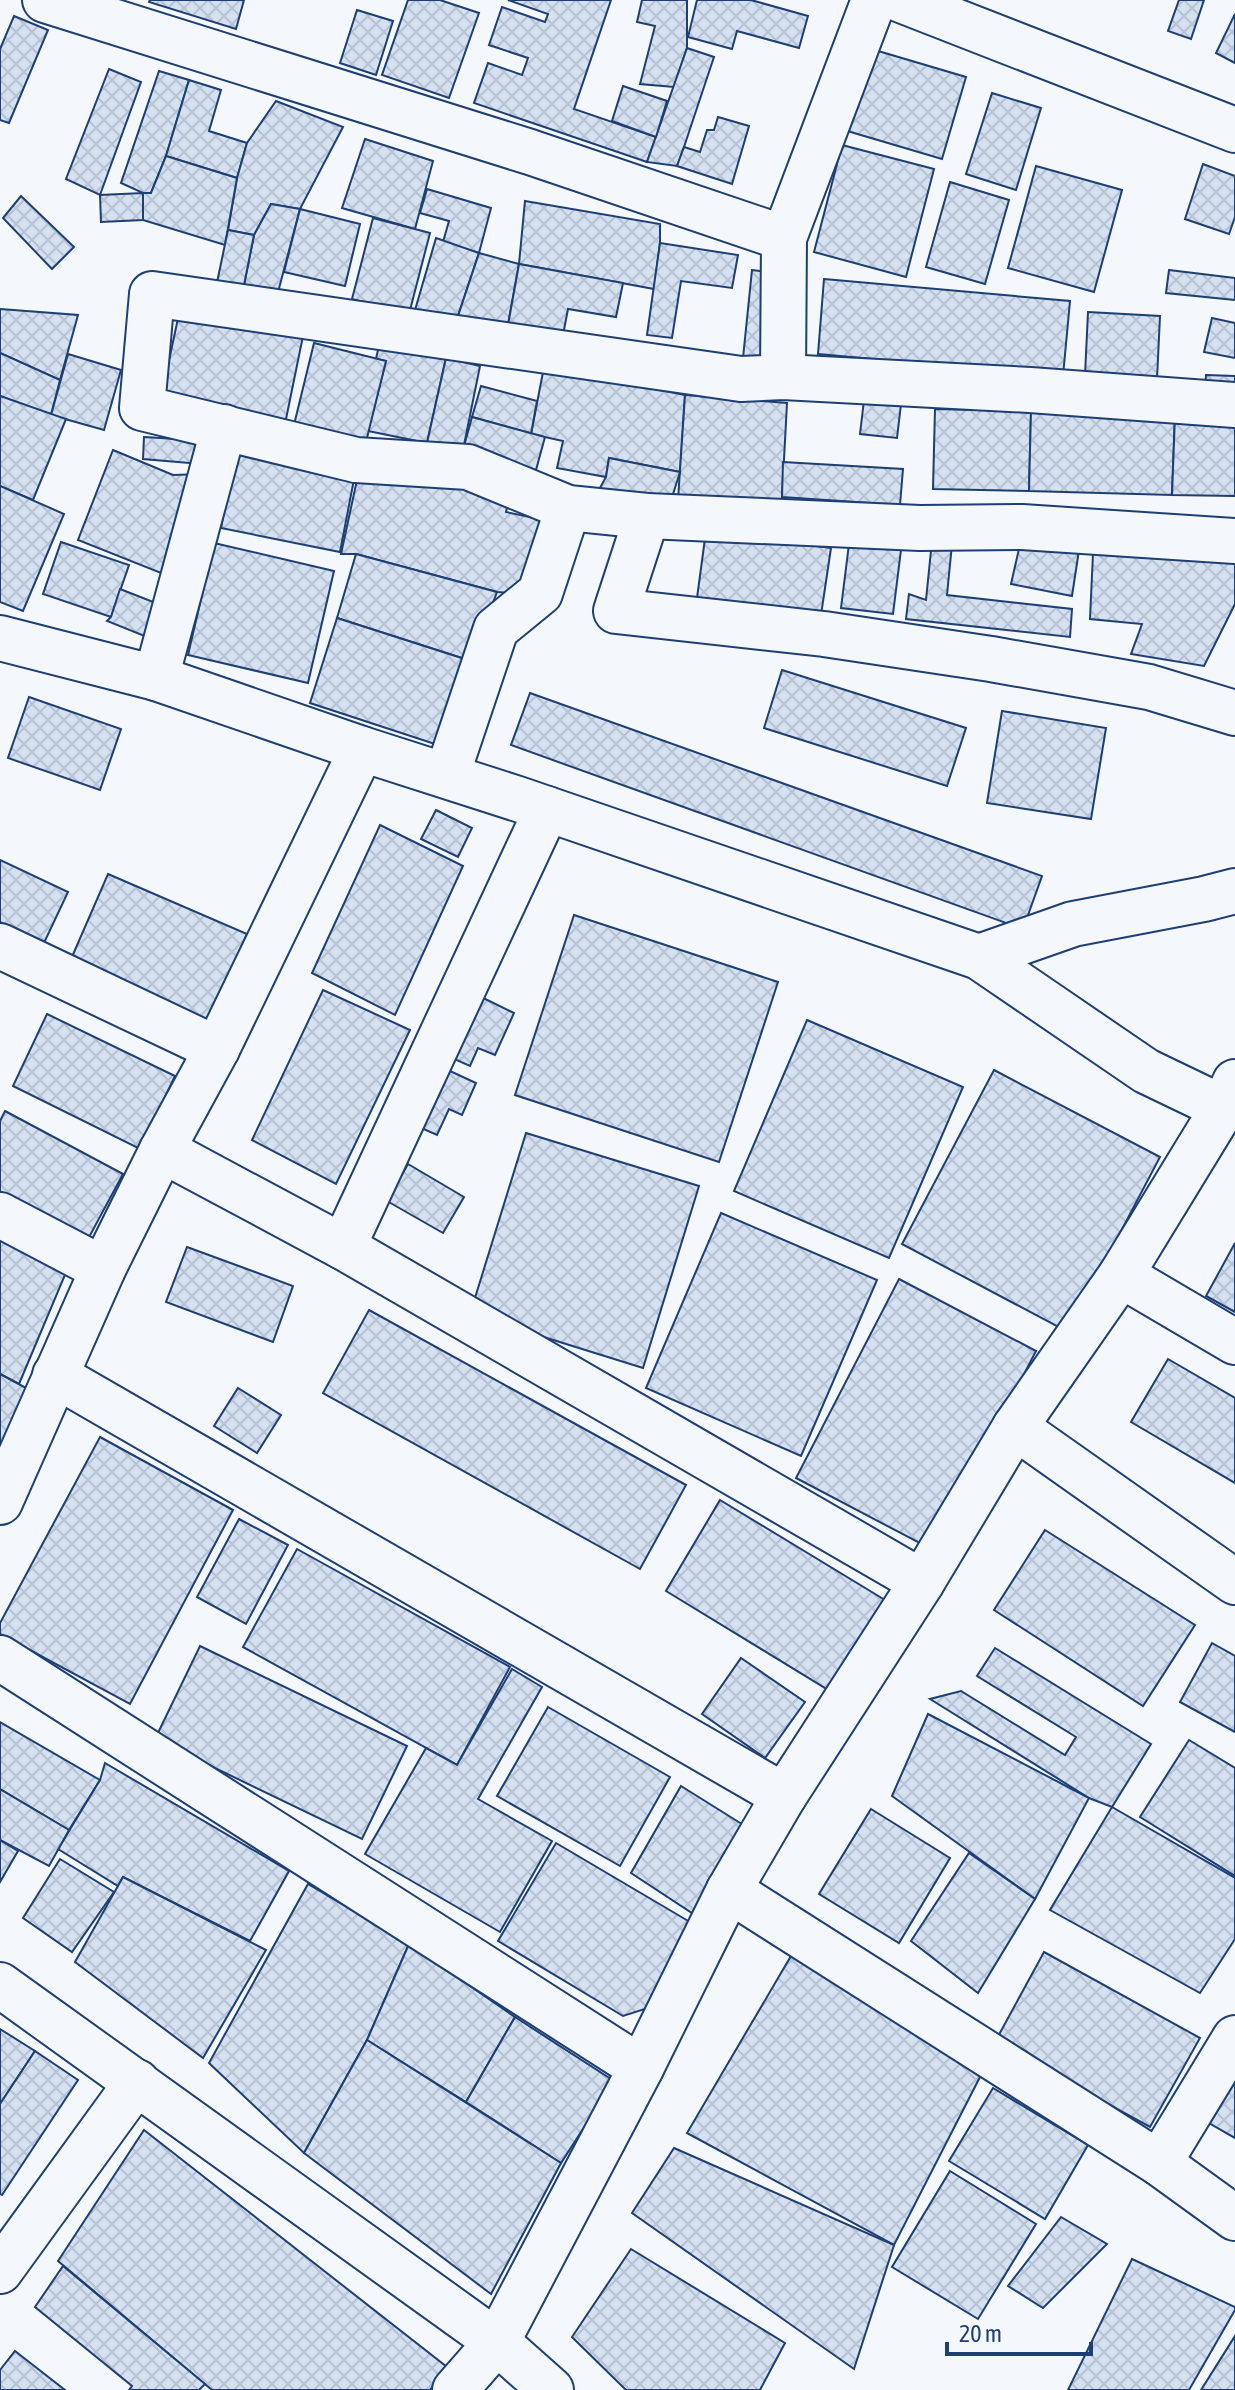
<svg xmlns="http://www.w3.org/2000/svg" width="1235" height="2390" font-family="'Asap Condensed',sans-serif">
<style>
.building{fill:url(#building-cross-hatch);stroke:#1d3f73;stroke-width:2}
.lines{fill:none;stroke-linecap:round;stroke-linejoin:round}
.minor-casing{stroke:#1d3f73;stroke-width:48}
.minor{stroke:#f4f7fb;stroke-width:44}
</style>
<defs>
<pattern id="building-cross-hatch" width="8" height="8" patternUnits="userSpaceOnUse" patternTransform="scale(2)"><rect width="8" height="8" fill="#d5e0f0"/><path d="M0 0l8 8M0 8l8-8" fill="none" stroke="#b6c1d1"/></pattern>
</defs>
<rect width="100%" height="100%" fill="#f4f7fb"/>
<g class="building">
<path d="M150,0H244L236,29L149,2Z"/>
<path d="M408,0H440L479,13L449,98L382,75Z"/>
<path d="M508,0H611L574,109L656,137L647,162L474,103L488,63L522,75L528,58L489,45L502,7L545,22L548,14Z"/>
<path d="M642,0H687V48L674,87L640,84L655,26L637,22Z"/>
<path d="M697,0H751L808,16L799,48L737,31L732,49L688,37Z"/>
<path d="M1179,0H1204L1191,39L1168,31Z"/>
<path d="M357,10L393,21L376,75L340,63Z"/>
<path d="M1235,14V63L1216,53Z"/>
<path d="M14,16L48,30L9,123L0,120V49Z"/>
<path d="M687,48L714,57L684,147L677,166L647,162Z"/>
<path d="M868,48L966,77L942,159L844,130Z"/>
<path d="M109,69L141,82L100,195L66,179Z"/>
<path d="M159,71L189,80L166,156L151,193H143L121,183Z"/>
<path d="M189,80L221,90L209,131L247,143L237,178L166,156Z"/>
<path d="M623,86L667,101L656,137L612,121Z"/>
<path d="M992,93L1041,108L1016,190L966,174Z"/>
<path d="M276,101L343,127L300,209L271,204L254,235L228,230L237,178L247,143Z"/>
<path d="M718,117L749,126L732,184L677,166L684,147L700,152L707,130H714Z"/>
<path d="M365,139L433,161L415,229L342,208Z"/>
<path d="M842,145L934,169L906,277L814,252Z"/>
<path d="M166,156L237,178L225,245L143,220V193H151Z"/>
<path d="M1203,164L1235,176V217L1229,234L1185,219Z"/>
<path d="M1036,166L1122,190L1094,292L1008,268Z"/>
<path d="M950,182L1009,200L985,284L926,267Z"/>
<path d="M427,189L491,208L479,253L443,242L449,221L420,213Z"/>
<path d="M143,193V220L101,222L100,195Z"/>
<path d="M21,196L74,247L52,269L3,218Z"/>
<path d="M525,201L660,224V243L654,289L519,264Z"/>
<path d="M271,204L300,209L277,296L244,285L254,235Z"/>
<path d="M300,209L360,224L345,286L284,272Z"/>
<path d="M373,218L430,233L409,314L352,299Z"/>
<path d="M228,230L254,235L244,285L215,292Z"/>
<path d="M436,238L479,253L458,316L413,317Z"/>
<path d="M660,243L738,255L732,288L681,281L672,338L647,335Z"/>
<path d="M479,253L519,264L508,325L458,316Z"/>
<path d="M519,264L623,283L616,317L568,309L563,335L508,325Z"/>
<path d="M752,270L776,273L768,361L743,358Z"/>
<path d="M1169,270L1235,278V300L1166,293Z"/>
<path d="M824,279L1070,301L1063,376L818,354Z"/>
<path d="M0,309L78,315L60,380L0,353Z"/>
<path d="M180,309L303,336L285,424L161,398Z"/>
<path d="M1088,312L1160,316L1157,379L1085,375Z"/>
<path d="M1212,318L1235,323V358L1204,352Z"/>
<path d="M380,341L446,358L427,443L368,431L386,361L376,359Z"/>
<path d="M314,343L386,361L364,450L292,433Z"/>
<path d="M0,353L60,380L51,415L0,396Z"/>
<path d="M68,354L121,370L104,430L51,415Z"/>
<path d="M446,358L480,366L463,450L427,443Z"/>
<path d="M544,367L685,395L680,472L609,458L606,477L557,468L563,441L531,434Z"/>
<path d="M1206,375L1235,376V395L1205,394Z"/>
<path d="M481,386L537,401L531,434L472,417Z"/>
<path d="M685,395L787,403L782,497L779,507L678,500Z"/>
<path d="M0,396L66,419L33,500L0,486Z"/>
<path d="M864,400L901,404L897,438L860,434Z"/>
<path d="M935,409L1031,411L1029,491L933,489Z"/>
<path d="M1031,411L1175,415L1172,495L1029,491Z"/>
<path d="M1175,415L1235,417V496L1172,495Z"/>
<path d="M472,417L545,437L536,470L463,450Z"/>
<path d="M144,437L210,441L201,464L143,459Z"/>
<path d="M237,445L356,469L340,552L221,528Z"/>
<path d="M113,450L173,475L201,474L161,573L78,540Z"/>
<path d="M609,458L680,472L668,510L596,495L606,477Z"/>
<path d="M783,462L903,469L900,505L782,497Z"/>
<path d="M360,466L509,498L506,512L549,521L533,595L497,592L356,554H341Z"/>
<path d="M0,486L64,514L23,611L0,602Z"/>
<path d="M706,531L831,548L821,615L697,598Z"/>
<path d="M850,536L902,542L893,614L841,608Z"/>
<path d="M1021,540L1079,550L1072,596L1011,584Z"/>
<path d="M932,541L952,544L947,595L1072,609L1070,637L906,619L909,594L926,600Z"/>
<path d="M61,542L129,565L111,617L43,594Z"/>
<path d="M214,543L334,571L308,683L188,655Z"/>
<path d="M1093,553L1235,562V604L1204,666L1131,654L1142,624L1090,619Z"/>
<path d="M356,554L497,592L471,661L337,618Z"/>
<path d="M120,589L161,605L147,637L107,621L111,617Z"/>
<path d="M337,618L471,661L444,747L310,703Z"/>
<path d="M782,670L966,728L947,786L764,728Z"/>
<path d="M530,693L1042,876L1023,929L511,745Z"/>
<path d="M29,697L121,729L100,790L8,758Z"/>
<path d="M1002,711L1106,728L1091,819L987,803Z"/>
<path d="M436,810L472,828L458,857L421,839Z"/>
<path d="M380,825L463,866L395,1015L312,973Z"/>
<path d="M0,860L68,892L44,943L0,922Z"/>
<path d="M108,874L247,934L207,1026L68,966Z"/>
<path d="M574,915L778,982L719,1162L515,1095Z"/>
<path d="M323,990L410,1030L336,1184L252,1140Z"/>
<path d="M471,992L514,1013L495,1055L478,1048L470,1066L443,1054Z"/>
<path d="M47,1014L175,1076L140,1149L13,1086Z"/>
<path d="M807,1020L963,1087L889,1258L734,1191Z"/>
<path d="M437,1065L476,1083L462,1115L449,1109L437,1135L410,1123Z"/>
<path d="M994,1070L1160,1157L1068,1332L902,1244Z"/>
<path d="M5,1111L123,1174L87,1241L0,1195V1121Z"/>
<path d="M526,1133L699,1186L643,1368L470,1314Z"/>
<path d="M408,1164L464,1197L443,1233L387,1201Z"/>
<path d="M721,1213L877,1280L801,1456L646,1388Z"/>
<path d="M0,1237L67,1270L19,1384L0,1374Z"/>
<path d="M1235,1243V1312L1206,1296Z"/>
<path d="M187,1247L293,1286L273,1342L166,1302Z"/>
<path d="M899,1279L1036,1351L933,1550L796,1478Z"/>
<path d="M369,1310L686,1485L640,1569L323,1393Z"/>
<path d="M1168,1359L1235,1398V1483L1131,1422Z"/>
<path d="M0,1374L28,1389L0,1459Z"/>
<path d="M238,1388L281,1415L257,1453L214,1426Z"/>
<path d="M100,1437L233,1510L130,1704L0,1634V1623Z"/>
<path d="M720,1500L885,1600L830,1691L666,1591Z"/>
<path d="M239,1519L288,1545L246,1624L197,1597Z"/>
<path d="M1045,1530L1195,1625L1143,1706L994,1610Z"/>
<path d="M297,1549L510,1667L457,1765L243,1647Z"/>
<path d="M1212,1643L1235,1656V1732L1180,1702Z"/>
<path d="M200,1646L407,1746L362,1839L155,1739Z"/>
<path d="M995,1648L1151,1744L1112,1807L1089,1798L930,1699L961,1691L1065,1755L1076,1737L977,1676Z"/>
<path d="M741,1658L805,1702L765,1758L702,1714Z"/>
<path d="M512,1669L542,1687L478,1799L552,1841L500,1932L365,1854L426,1748L457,1765Z"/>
<path d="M548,1707L670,1777L620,1866L497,1796Z"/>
<path d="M928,1714L1089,1798L1035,1899L892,1796Z"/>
<path d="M0,1722L100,1780L69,1830L0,1789Z"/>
<path d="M1189,1740L1235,1768V1876L1140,1817Z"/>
<path d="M105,1763L289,1871L250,1941L123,1877L118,1886L58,1849L100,1780Z"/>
<path d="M681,1786L745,1826L692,1913L631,1873Z"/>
<path d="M0,1789L69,1830L49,1866L0,1840Z"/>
<path d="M1112,1807L1235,1878V1939L1200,1993L1050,1910Z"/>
<path d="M871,1809L950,1858L899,1943L819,1894Z"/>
<path d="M0,1840L18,1851L0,1882Z"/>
<path d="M556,1843L695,1925L645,2009L623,2016L498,1941Z"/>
<path d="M969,1853L1035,1899L978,1993L911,1941Z"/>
<path d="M60,1859L114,1892L72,1952L23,1918Z"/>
<path d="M123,1877L266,1950L203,2058L75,1962Z"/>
<path d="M308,1884L409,1944L367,2040L304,2153L209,2063Z"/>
<path d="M409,1944L515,2017L466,2102L367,2040Z"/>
<path d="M1044,1952L1200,2038L1150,2127L995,2042Z"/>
<path d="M791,1956L981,2075L894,2245L687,2133Z"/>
<path d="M515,2017L614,2081L561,2163L466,2102Z"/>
<path d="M0,2029L35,2051L0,2104Z"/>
<path d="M367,2040L561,2163L491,2294L304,2153Z"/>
<path d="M35,2051L78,2080L2,2195L0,2194V2104Z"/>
<path d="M1235,2075V2138L1207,2122Z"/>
<path d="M993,2088L1088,2145L1045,2219L949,2161Z"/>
<path d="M144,2130L447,2367L430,2390H212L58,2261Z"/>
<path d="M674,2148L894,2245L854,2369L632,2213Z"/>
<path d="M950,2171L1036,2224L978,2319L892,2267Z"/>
<path d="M1061,2217L1107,2244L1043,2308L1008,2286Z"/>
<path d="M631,2249L785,2343L760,2390H626L572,2337Z"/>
<path d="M1132,2259L1235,2307V2310L1189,2390H1068Z"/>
<path d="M63,2266L205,2384L199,2390H129L132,2386L35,2307Z"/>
<path d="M1235,2336V2390H1201Z"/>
<path d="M15,2351L65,2390H0V2370Z"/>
</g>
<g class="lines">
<g class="minor-casing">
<g id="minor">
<path d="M45,0L530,152L784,238L874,0"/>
<path d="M901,0L1235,130"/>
<path d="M783,377L784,238"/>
<path d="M1235,405L1030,390L783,377L741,379L152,294L142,408L356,460L468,467L568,508L647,516L920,528L1022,527L1235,541"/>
<path d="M647,516L616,611L824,634L991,659L1149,687L1235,713"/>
<path d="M0,638L156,678L362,749"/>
<path d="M156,678L224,427"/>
<path d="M447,775L496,629L540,593L568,508"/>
<path d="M0,946L217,1049"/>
<path d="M979,957L1073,924L1204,899L1235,891"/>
<path d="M162,1150L343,1247L922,1582"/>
<path d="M0,1215L103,1269"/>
<path d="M343,1247L547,809"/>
<path d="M1121,1275L1235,1342"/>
<path d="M55,1375L784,1796"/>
<path d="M1015,1427L1235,1582"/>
<path d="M0,1502L103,1269L162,1150L217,1049L362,749L518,799L979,957L1146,1071L1223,1108"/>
<path d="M0,1658L641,2068"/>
<path d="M729,1890L1159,2163L1235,2218"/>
<path d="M0,1985L497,2342L551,2390"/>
<path d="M1159,2163L1235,2038"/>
<path d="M0,2271L137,2082"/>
<path d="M455,2390L497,2342L641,2068L729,1890L784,1796L922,1582L1015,1427L1121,1275L1223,1108L1235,1082"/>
</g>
</g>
<use href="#minor" class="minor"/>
</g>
<path d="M947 2342v12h144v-12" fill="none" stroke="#1d3f73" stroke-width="4"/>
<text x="959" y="2342" font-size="24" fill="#1d3f73" stroke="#f4f7fb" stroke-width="6" paint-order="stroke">20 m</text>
</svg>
